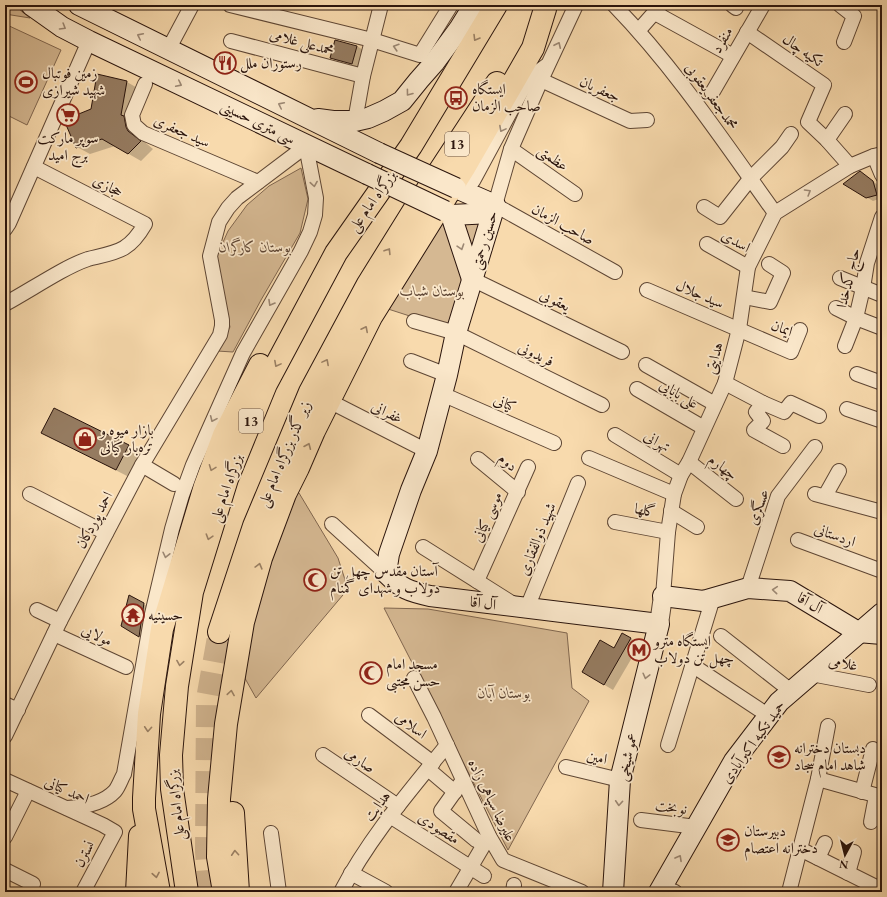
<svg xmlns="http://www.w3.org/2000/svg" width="887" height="897" font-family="'EB Garamond',Amiri,serif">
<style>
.green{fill:#d5b892;stroke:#80664f}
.shadow{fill:#0003}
.building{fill:#957b60;stroke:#2a140c}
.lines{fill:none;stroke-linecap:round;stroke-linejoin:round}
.trunk-tunnel{stroke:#cfb28d;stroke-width:22;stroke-dasharray:22 11;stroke-linecap:butt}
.minor-casing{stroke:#5e4634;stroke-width:16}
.tertiary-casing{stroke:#5e4634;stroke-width:20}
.secondary-casing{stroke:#2a140c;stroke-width:22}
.trunk-casing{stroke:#2a140c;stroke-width:24}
.minor{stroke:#fae7ca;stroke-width:14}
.tertiary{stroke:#fae7ca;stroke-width:18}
.secondary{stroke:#fae7ca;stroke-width:20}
.trunk{stroke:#f8daad;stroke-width:22}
.secondary-bridge-casing{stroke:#2a140c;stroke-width:22;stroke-linecap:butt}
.secondary-bridge{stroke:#fae7ca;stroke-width:20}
.oneway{stroke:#9c8874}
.oneway2{stroke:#9b8165}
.labels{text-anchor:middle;stroke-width:3.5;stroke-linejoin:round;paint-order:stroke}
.shield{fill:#fae7ca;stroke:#685345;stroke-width:1}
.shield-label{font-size:14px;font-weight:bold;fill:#2a140c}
.street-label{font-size:15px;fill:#2a140c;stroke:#fae7ca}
.poi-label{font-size:15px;fill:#2a140c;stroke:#fae7ca;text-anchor:start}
.park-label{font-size:15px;font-style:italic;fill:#5d4534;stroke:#fae7ca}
</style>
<rect width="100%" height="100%" fill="#f8daad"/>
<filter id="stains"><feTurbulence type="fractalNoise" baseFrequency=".005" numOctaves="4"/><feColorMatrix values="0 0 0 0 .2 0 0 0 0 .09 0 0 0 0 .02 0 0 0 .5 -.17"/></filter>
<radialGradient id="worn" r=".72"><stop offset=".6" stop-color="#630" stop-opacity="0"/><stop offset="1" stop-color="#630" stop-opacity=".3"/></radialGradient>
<g class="green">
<path d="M5,5H14L30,18L5,14Z"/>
<path d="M5,24L61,50L27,125L5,114Z"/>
<path d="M301,168L308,199L300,233L261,300L233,352L217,351L230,327L215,260L228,231L247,205L269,186Z"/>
<path d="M484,217L472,262L454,219Z"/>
<path d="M440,218L444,222L466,277L453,330L385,308Z"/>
<path d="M299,493L338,558L348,589L256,698L242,673L284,495Z"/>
<path d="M384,608L428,609L567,633L572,688L589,701L508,850Z"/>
</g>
<g class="shadow">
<path d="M357,46L363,50L358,67L337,61L331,58Z"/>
<path d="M98,75L127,82L139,89L134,123L141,139L153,149L141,161L115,146L90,154L77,147L92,109Z"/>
<path d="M866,176L879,186L882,198L873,201L844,184Z"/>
<path d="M43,433L128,446L141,453L129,477Z"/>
<path d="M130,596L150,608L145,639L122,626Z"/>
<path d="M623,634L640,644L613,690L583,672L614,650Z"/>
</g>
<g class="building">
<path d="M335,40L357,46L352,64L330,58Z"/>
<path d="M97,74L127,81L121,115L124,116L126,127L128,131L141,141L128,154L102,139L76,148L64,120L91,109Z"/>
<path d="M860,171L873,181L877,195L866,198L843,184Z"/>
<path d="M54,408L129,445L116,470L41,433Z"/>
<path d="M129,595L144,603L139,637L121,626Z"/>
<path d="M622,633L631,638L604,685L582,672L600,640L614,648Z"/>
</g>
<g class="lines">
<path class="trunk-tunnel" d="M209,892L206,852L207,699L219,632"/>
<g class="minor-casing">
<g id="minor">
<path d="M230,5L372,40L420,55L451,5"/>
<path d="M576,5L541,80L511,149L495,205L615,272"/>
<path d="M614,5C675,68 724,142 775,213"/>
<path d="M732,5L736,8"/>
<path d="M840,5L854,16L844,42"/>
<path d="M655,13L733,56"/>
<path d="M639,30L661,5"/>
<path d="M747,32L824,85L808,122L827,140L850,166"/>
<path d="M231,41L363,76"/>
<path d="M168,50L192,5"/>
<path d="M541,80L630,121L647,120"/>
<path d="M145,84L132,115L134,125L143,133L258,182"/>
<path d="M712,93L763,5"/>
<path d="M355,121L363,76L381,5"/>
<path d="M827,140L845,114"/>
<path d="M511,149L575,194"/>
<path d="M874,156L882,175"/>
<path d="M459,189L473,181L528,79L546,66"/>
<path d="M704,207L720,217L750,179L782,147L791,134"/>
<path d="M5,229L9,223L89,41"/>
<path d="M707,244L748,267"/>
<path d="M840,278L882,295"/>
<path d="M472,279L622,352"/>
<path d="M647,290L791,352L800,330"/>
<path d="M744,297L770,302L783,273L769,264"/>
<path d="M5,304C23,294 42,282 60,272C69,267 79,262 88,259C117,252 129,252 145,224L34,167"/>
<path d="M836,308L856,318L882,328"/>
<path d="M414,321L456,333L602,405"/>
<path d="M845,346L856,318L863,288L867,263L882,217"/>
<path d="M411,361L447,375"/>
<path d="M646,365L715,404"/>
<path d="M857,374L882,383"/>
<path d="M725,383L763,403L784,412L791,403L819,416"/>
<path d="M637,389L704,428"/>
<path d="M442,394L554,443"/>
<path d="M331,402L427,451"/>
<path d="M763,403L756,412L763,421L754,430L783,446"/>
<path d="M847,409L882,421"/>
<path d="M615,435L681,475"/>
<path d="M589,458L674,494"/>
<path d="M478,459L518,492"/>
<path d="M689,462L736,499"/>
<path d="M142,465L174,484"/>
<path d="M30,494L106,533"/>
<path d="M815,494L882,512"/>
<path d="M825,496L839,471"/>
<path d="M671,511L697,527"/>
<path d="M615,522L668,532"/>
<path d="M332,524L386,573"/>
<path d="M798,540L882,571"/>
<path d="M423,547L515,605"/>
<path d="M477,581L528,467"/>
<path d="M748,588L778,496L815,447"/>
<path d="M663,596L668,532L674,494L681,475L689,462L725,383L739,329L748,267L775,213L850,166L874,156L882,154"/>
<path d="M527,608L578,483"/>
<path d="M37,610L60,621"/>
<path d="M54,634L126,667"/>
<path d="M721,636L791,691"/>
<path d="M692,665L769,716"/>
<path d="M811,674L869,685"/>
<path d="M414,678L434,717L489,836L503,860L582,892"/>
<path d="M5,704L18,710"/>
<path d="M369,715L433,763"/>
<path d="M5,736L60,621L142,465L220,335L222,326V320L210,256L219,222L228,208L237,198L306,146L316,198L315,215L310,232L301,251L243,353L193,465L182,495L172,529L152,614L124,774C121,779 119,786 115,791C103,804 84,807 67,808"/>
<path d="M668,745L713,598"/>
<path d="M323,755L398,806"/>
<path d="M566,767L620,780"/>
<path d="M428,769L455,792"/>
<path d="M818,779L882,797"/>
<path d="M5,780L103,825L115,832L83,892"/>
<path d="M463,780L441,811L476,840L484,844"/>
<path d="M862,792L873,749"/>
<path d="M390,816L484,876"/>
<path d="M641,820L696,827"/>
<path d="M871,822L876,796"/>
<path d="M271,833L279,892"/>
<path d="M5,837L28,791"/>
<path d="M800,849L882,890"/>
<path d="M818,858L825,843"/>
<path d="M5,870L33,884"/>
<path d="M351,873L386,892"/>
<path d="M848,873L854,852"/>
<path d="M663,887L675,892"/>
<path d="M341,892C369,838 409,792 447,745"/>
<path d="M456,892L489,836"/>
<path d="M513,892L514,885"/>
<path d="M789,892L818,779L828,726"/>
</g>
</g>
<g class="tertiary-casing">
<path id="tertiary" d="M659,624L663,596"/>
</g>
<g class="secondary-casing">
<g id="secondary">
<path d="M31,5L62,27L89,41L367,174"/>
<path d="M79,5L379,153"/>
<path d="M318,119L333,121H355L368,118L384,111L402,101L419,80L434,63L459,29L474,5"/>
<path d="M456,188L495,205L456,333L447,375L427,451L411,490L389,554L386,573C402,589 408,591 430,596L659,624L620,780L613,892"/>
<path d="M445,211L451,215L492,213"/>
<path d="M451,215L472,279"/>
<path d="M663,596L703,601L748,588L790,591L858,632L882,634"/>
<path d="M659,892L734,761L779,702L882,613"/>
</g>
</g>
<g class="trunk-casing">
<g id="trunk">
<path d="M219,632L254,526L310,392L368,284L414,210L497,83"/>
<path d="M233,813L238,892"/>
<path d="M137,892L140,836"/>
<path d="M159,892L144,809V798L149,714L162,629L205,486L224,435L260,365"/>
<path d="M187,892L172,789L171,755L177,686L192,592L227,479L266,384L336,253L411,146L496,5"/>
<path d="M224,892L218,857L219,799L226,724L243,622L261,558L285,494L298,468L314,431L371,317L464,168L533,48L545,9"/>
</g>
</g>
<use href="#minor" class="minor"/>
<use href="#tertiary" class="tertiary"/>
<use href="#secondary" class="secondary"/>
<use href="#trunk" class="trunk"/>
<g class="secondary-bridge-casing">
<g id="secondary-bridge">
<path d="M379,153L456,188"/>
<path d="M367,174L445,211"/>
</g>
</g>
<use href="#secondary-bridge" class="secondary-bridge"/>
</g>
<defs><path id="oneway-chevron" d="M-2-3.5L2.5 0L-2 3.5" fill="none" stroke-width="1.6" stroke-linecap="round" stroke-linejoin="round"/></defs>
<g class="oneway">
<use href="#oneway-chevron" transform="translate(63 27) rotate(31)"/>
<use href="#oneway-chevron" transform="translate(140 36) rotate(-154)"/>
<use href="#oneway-chevron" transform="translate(558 45) rotate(-65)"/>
<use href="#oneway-chevron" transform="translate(396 47) rotate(-163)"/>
<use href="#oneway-chevron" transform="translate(179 84) rotate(26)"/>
<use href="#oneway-chevron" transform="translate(409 93) rotate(127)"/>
<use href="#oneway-chevron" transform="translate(281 105) rotate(-154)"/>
<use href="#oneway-chevron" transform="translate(502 129) rotate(118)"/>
<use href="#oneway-chevron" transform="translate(314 184) rotate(81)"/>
<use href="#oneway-chevron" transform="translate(808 192) rotate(-31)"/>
<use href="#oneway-chevron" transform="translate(461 247) rotate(72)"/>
<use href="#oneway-chevron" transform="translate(271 303) rotate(120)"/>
<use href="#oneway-chevron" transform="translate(213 419) rotate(114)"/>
<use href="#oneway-chevron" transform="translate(166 555) rotate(103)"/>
<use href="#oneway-chevron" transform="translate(775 590) rotate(-175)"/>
<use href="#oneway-chevron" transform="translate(646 676) rotate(104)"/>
<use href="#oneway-chevron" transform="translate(619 803) rotate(94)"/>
<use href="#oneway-chevron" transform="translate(679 858) rotate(-61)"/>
</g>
<g class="oneway2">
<use href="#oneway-chevron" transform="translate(476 38) rotate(121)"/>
<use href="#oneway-chevron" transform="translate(388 251) rotate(-58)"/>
<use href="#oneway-chevron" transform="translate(365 329) rotate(-63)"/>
<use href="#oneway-chevron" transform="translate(326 362) rotate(-62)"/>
<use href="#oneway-chevron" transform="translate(277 364) rotate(118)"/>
<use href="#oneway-chevron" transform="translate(308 446) rotate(-67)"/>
<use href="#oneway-chevron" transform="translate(212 468) rotate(111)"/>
<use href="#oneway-chevron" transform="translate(209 537) rotate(107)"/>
<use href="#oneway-chevron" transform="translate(259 566) rotate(-75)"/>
<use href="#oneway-chevron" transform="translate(180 663) rotate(99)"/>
<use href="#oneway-chevron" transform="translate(231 693) rotate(-81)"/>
<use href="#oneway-chevron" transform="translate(148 729) rotate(94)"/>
<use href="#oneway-chevron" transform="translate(235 853) rotate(-94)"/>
<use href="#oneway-chevron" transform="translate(156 875) rotate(80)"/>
</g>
<defs>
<g id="restaurant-ring" transform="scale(1.15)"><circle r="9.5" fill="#fae7ca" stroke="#8f2418" stroke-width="1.5"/><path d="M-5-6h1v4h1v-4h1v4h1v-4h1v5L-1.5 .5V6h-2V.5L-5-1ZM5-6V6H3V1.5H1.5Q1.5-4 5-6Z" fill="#8f2418"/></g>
<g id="stadium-ring" transform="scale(1.15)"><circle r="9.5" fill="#fae7ca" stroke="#8f2418" stroke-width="1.5"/><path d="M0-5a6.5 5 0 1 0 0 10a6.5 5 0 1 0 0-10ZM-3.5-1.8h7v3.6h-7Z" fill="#8f2418"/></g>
<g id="bus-ring" transform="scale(1.15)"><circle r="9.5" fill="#fae7ca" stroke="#8f2418" stroke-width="1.5"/><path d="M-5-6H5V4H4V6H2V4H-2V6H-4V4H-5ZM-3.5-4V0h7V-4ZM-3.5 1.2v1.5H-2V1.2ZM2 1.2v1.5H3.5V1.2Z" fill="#8f2418"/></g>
<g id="supermarket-ring" transform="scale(1.15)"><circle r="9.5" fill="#fae7ca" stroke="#8f2418" stroke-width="1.5"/><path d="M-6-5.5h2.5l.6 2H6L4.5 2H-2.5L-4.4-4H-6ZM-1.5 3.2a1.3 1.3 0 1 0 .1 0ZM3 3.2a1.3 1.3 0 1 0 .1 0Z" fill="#8f2418"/></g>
<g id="shop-ring" transform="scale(1.15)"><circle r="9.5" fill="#fae7ca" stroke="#8f2418" stroke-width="1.5"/><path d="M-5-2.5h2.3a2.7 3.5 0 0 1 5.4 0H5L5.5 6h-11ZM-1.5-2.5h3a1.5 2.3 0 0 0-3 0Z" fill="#8f2418"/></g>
<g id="mosque-ring" transform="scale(1.15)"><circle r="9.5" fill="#fae7ca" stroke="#8f2418" stroke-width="1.5"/><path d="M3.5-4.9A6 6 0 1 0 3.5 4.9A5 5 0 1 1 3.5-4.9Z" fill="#8f2418"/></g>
<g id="temple-ring" transform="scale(1.15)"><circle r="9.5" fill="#fae7ca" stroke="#8f2418" stroke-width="1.5"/><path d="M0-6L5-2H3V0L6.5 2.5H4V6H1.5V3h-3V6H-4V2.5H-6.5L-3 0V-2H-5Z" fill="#8f2418"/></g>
<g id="metro-ring" transform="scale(1.15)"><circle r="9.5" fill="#fae7ca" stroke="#8f2418" stroke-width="1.5"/><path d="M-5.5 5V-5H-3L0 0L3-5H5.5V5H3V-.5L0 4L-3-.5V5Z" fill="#8f2418"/></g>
<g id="school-ring" transform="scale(1.15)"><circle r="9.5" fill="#fae7ca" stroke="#8f2418" stroke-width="1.5"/><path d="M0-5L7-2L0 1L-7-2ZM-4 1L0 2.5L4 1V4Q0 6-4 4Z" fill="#8f2418"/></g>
</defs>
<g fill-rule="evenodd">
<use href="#restaurant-ring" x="225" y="63"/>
<use href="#stadium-ring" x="26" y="82"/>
<use href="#bus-ring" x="456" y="98"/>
<use href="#supermarket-ring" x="68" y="115"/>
<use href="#shop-ring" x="85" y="439"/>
<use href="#mosque-ring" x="315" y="580"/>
<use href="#temple-ring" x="133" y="615"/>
<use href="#metro-ring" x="639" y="650"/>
<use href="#mosque-ring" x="371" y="673"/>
<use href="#school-ring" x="779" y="757"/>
<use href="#school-ring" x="728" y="840"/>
</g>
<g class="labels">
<g class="shield">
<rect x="445" y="132" width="24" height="24" rx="3"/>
<rect x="239" y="409" width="24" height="24" rx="3"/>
</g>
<g class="shield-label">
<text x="457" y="149">13</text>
<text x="251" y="426">13</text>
</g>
<g class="street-label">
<text transform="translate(722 40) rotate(-60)" y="5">منفرد</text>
<text transform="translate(302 42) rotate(15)" y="5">محمدعلی غلامی</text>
<text transform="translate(803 50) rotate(35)" y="5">تکیه چال</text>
<text transform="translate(600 89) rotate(24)" y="5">جعفریان</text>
<text transform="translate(712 96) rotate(54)" y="5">محمدجعفر یعقوبی</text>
<text transform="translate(258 122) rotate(26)" y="5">سی متری حسینی</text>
<text transform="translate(182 131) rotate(24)" y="5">سید جعفری</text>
<text transform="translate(553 158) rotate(36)" y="5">عظمتی</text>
<text transform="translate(108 186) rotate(27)" y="5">حجازی</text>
<text transform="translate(372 201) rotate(-55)" y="5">بزرگراه امام علی</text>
<text transform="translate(563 224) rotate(29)" y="5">صاحب الزمان</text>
<text transform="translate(484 240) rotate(-73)" y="5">حسین رحمتی</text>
<text transform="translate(736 241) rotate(29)" y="5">اسدی</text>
<text transform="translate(848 278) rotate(-77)" y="5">حاج کدخدا</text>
<text transform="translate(700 294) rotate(23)" y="5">سید جلال</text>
<text transform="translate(555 300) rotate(26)" y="5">یعقوبی</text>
<text transform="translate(782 328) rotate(21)" y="5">ایمان</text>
<text transform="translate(536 354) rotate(26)" y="5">فریدونی</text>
<text transform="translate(714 358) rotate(-75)" y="5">هدایتی</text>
<text transform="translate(679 394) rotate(31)" y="5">علی بابایی</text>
<text transform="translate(505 403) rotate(23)" y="5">کیانی</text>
<text transform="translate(387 412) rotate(27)" y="5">غفرانی</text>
<text transform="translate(657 441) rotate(31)" y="5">تهرانی</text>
<text transform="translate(284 454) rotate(-67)" y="5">زیر گذر بزرگراه امام علی</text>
<text transform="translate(508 462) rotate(40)" y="5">دوم</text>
<text transform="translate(723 467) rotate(38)" y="5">چهارم</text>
<text transform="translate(226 488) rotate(-71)" y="5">بزرگراه امام علی</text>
<text transform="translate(758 507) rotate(-69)" y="5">عسگری</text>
<text transform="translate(645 510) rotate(11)" y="5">گلها</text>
<text transform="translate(487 517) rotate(-66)" y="5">موسی کیانی</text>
<text transform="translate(94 520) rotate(-62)" y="5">احمد پوردکان</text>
<text transform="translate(835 535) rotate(20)" y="5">اردستانی</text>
<text transform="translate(537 539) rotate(-68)" y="5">شهید ذوالفقاری</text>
<text transform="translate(483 603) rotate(7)" y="5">آل آقا</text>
<text transform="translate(810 603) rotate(31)" y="5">آل آقا</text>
<text transform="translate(97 635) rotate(25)" y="5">مولایی</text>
<text transform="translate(843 663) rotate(10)" y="5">غلامی</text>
<text transform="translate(411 725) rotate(36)" y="5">اسلامی</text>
<text transform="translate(753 742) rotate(-54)" y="5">حمید تکیه اکبرآبادی</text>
<text transform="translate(597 757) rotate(13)" y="5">امین</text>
<text transform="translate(627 757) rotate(-77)" y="5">عمو شیخی</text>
<text transform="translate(360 760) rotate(34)" y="5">صارمی</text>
<text transform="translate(67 790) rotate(24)" y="5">احمد کیانی</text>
<text transform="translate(492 800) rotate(64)" y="5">علیرضا سپاهی زاده</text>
<text transform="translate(176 805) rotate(-96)" y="5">بزرگراه امام علی</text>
<text transform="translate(377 806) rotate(-53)" y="5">هدایت</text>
<text transform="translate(671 807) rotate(8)" y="5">نوبخت</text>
<text transform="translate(439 828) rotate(33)" y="5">مقصودی</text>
<text transform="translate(84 854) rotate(-62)" y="5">نسترن</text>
</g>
<g class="poi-label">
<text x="240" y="68">رستوران ملل</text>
<text x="42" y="78">زمین فوتبال<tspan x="42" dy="17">شهید شیرازی</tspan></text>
<text x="472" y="94">ایستگاه<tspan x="472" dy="17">صاحب الزمان</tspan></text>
<text x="68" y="143" text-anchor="middle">سوپر مارکت<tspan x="68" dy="17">برج امید</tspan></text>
<text x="100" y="435">بازار میوه و<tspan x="100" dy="17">تره‌بار کیانی</tspan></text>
<text x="330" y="576">آستان مقدس چهل تن<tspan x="330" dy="17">دولاب و شهدای گمنام</tspan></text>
<text x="148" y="620">حسینیه</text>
<text x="654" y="646">ایستگاه مترو<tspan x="654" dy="17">چهل تن دولاب</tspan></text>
<text x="386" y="669">مسجد امام<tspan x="386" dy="17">حسن مجتبی</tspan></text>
<text x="794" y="753">دبستان دخترانه<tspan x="794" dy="17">شاهد امام سجاد</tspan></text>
<text x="744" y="836">دبیرستان<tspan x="744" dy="17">دخترانه اعتصام</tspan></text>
</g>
<g class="park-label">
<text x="255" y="252">بوستان کارگران</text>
<text x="432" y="296">بوستان شباب</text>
<text x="504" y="698">بوستان آبان</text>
</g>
</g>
<rect width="887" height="897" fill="none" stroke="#f8daad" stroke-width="20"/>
<rect x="6" y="6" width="875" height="885" fill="none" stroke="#2a140c" stroke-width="2"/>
<rect x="10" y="10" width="867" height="877" fill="none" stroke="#2a140c"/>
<g transform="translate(845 855) rotate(187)" stroke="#fae7ca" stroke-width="3" paint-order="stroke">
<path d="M0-3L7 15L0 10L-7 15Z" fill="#2a140c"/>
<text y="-6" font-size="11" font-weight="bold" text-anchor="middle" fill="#2a140c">N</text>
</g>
<rect width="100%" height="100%" filter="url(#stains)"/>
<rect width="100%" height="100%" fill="url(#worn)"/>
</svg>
